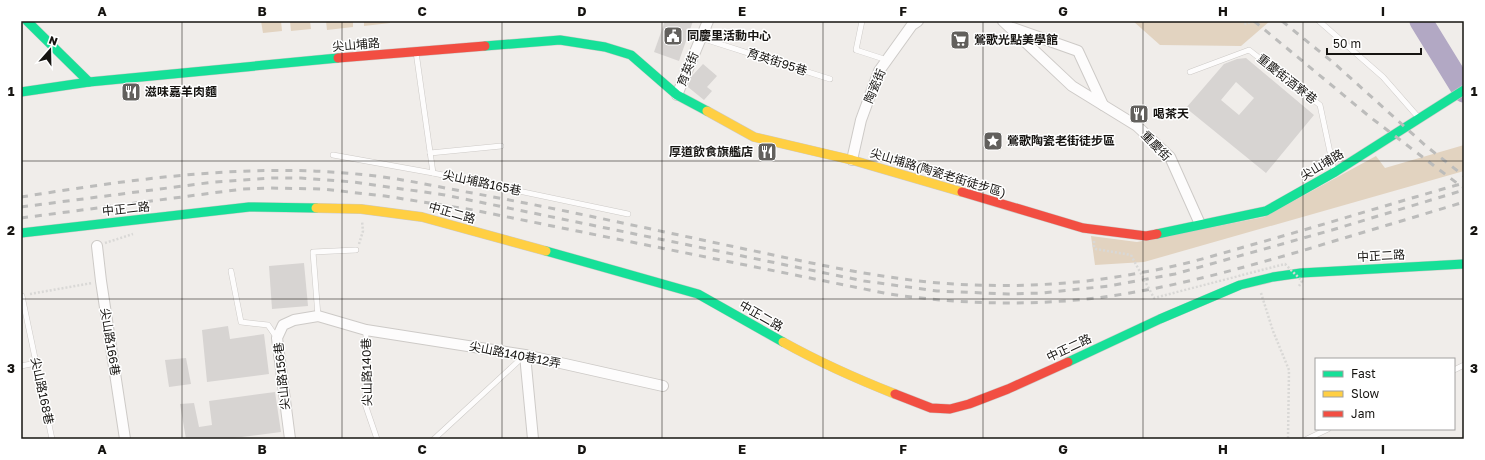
<svg xmlns="http://www.w3.org/2000/svg" width="1485" height="460" font-family="'Golos Text','Noto Sans TC',sans-serif">
<style>
.green{fill:#e2d3c0}
.lines{fill:none;stroke-linecap:round;stroke-linejoin:round}
.river{stroke:#b2a8c4;stroke-width:23}
.building{fill:#d7d4d2;fill-rule:evenodd}
.lane-casing{stroke:#cdcac7;stroke-width:6}
.street-casing{stroke:#cdcac7;stroke-width:12}
.fast-casing{stroke:#cdcac7;stroke-width:10}
.slow-casing{stroke:#cdcac7;stroke-width:10}
.jam-casing{stroke:#cdcac7;stroke-width:10}
.path{stroke:#d9d8d6;stroke-width:2.5;stroke-dasharray:2 2;stroke-linecap:butt}
.lane{stroke:#fdfcfc;stroke-width:5}
.street{stroke:#fdfcfc;stroke-width:10}
.fast{stroke:#16e098;stroke-width:9}
.slow{stroke:#ffcf43;stroke-width:9}
.jam{stroke:#f24e42;stroke-width:9}
.rail{stroke:#bcbcbb;stroke-width:3;stroke-dasharray:7 7;stroke-linecap:butt}
.path-bridge{stroke:#d9d8d6;stroke-width:2.5;stroke-dasharray:2 2;stroke-linecap:butt}
.grid{fill:none;stroke:#161411;stroke-width:1;stroke-opacity:0.55}
.labels{text-anchor:middle;stroke-width:3;stroke-linejoin:round;paint-order:stroke}
.poi-label{font-size:12px;font-weight:bold;fill:#161411;stroke:#fff;text-anchor:start}
.street-label{font-size:12px;fill:#161411;stroke:#fff}
.neatline{fill:none;stroke:#161411;stroke-width:1.5}
.grid-label{font-size:13px;text-anchor:middle;font-weight:bold;fill:#161411}
</style>
<rect width="100%" height="100%" fill="#f0edea"/>
<g class="green">
<path d="M261,21H281L282,31L263,33Z"/>
<path d="M290,21H310L311,29L291,31Z"/>
<path d="M326,21H353V27L327,30Z"/>
<path d="M364,21H390V23L364,26Z"/>
<path d="M1133,21H1270L1241,46L1160,45Z"/>
<path d="M1464,145V171L1144,262L1095,265L1091,236L1137,242L1264,217L1376,156L1385,168Z"/>
</g>
<g class="lines">
<path class="river" d="M1421,21L1464,91"/>
</g>
<g class="building">
<path d="M665,21H693L679,61L654,52Z"/>
<path d="M1246,58L1314,115L1266,173L1186,108L1224,64L1237,59ZM1236,82L1254,98L1239,115L1221,100Z"/>
<path d="M703,64L717,76L707,87L712,91L704,100L688,87L691,77Z"/>
<path d="M304,263L308,306L272,309L269,266Z"/>
<path d="M228,326L230,339L264,334L269,374L207,382L202,330Z"/>
<path d="M186,358L191,384L169,387L165,360Z"/>
<path d="M275,392L281,432L225,439H186L180,404L194,403L199,427L212,425L209,401Z"/>
</g>
<g class="lines">
<g class="lane-casing">
<g id="lane">
<path d="M862,21L856,50L887,60"/>
<path d="M1319,21L1383,77L1418,117"/>
<path d="M701,38L830,79"/>
<path d="M416,52L433,173L628,214"/>
<path d="M1190,72L1249,50L1320,105L1334,171"/>
<path d="M430,153L501,146"/>
<path d="M333,155L433,173"/>
<path d="M231,271L241,322L268,325L277,338"/>
<path d="M22,296L52,439"/>
<path d="M318,316L313,252L356,250"/>
<path d="M366,330L365,404L377,439"/>
<path d="M21,366L36,363"/>
<path d="M1454,370L1464,365"/>
<path d="M434,439L524,356"/>
<path d="M1307,439L1328,429"/>
</g>
</g>
<g class="street-casing">
<g id="street">
<path d="M1003,21L1072,86L1137,126L1170,157L1200,224"/>
<path d="M1013,28L1078,51L1103,105"/>
<path d="M677,95L708,21"/>
<path d="M852,160L861,120L879,71L912,25L918,21"/>
<path d="M97,246L101,281L125,439"/>
<path d="M525,355L533,439"/>
<path d="M290,439L277,338L283,325L294,320L318,316L366,330L525,355L663,386"/>
</g>
</g>
<g class="fast-casing">
<g id="fast">
<path d="M27,21L89,82"/>
<path d="M485,46L560,40L605,47L631,55L677,95L707,111"/>
<path d="M21,92L89,82L338,58"/>
<path d="M21,233L249,207L316,208"/>
<path d="M1157,234L1266,211L1335,172L1464,90"/>
<path d="M546,251L698,294L783,342"/>
<path d="M1068,362L1160,319L1240,285L1273,277L1301,273L1464,264"/>
</g>
</g>
<g class="slow-casing">
<g id="slow">
<path d="M707,111L754,137L852,160L962,192"/>
<path d="M316,208L361,209L422,217L546,251"/>
<path d="M783,342C819,362 857,379 895,394"/>
</g>
</g>
<g class="jam-casing">
<g id="jam">
<path d="M338,58L485,46"/>
<path d="M962,192L1083,228L1146,236L1157,234"/>
<path d="M895,394L931,408L950,409L969,404L1008,389L1068,362"/>
</g>
</g>
<g class="path">
<path d="M1241,21L1246,24L1253,21"/>
<path d="M1094,241V247L1096,249L1131,255"/>
<path d="M105,243L133,234"/>
<path d="M359,244L363,231L362,221"/>
<path d="M1261,293L1273,331L1289,370L1288,439"/>
<path d="M30,294L92,283"/>
</g>
<use href="#lane" class="lane"/>
<use href="#street" class="street"/>
<use href="#fast" class="fast"/>
<use href="#slow" class="slow"/>
<use href="#jam" class="jam"/>
<g class="rail">
<path d="M1254,21L1370,117L1462,187"/>
<path d="M1282,21L1335,64L1426,146L1464,176"/>
<path d="M21,197C134,179 251,162 366,175C398,178 429,185 461,191C562,209 663,232 764,253C834,268 904,283 975,285C1032,287 1089,283 1144,272C1181,266 1216,255 1251,245C1323,225 1393,203 1464,183"/>
<path d="M21,207L214,182L272,178H301L353,182L445,195L864,281L937,291L1008,294L1042,293L1109,286L1175,274L1332,230L1464,190"/>
<path d="M21,218L243,189L269,188L322,189L385,196L473,210L889,294C957,304 1028,306 1096,298C1168,289 1239,269 1308,249C1360,233 1412,218 1464,202"/>
</g>
<path class="path-bridge" d="M1131,255L1154,298L1285,264L1302,281L1299,286"/>
</g>
<path class="grid" d="M182,21V439M342,21V439M502,21V439M662,21V439M823,21V439M983,21V439M1143,21V439M1303,21V439M21,161H1464M21,299H1464"/>
<defs>
<g id="civic-square" transform="scale(1)"><rect x="-9" y="-9" width="18" height="18" rx="4" fill="#62605d" stroke="#fff"/><path d="M-.6-6.5H3V-4.5H.6V-3L4-1V1h2V6H-6V1h2V-1L-.6-3ZM-1.2 2.5V6h2.4V2.5Z" fill="#fff"/></g>
<g id="supermarket-square" transform="scale(1)"><rect x="-9" y="-9" width="18" height="18" rx="4" fill="#62605d" stroke="#fff"/><path d="M-6-5.5h2.5l.6 2H6L4.5 2H-2.5L-4.4-4H-6ZM-1.5 3.2a1.3 1.3 0 1 0 .1 0ZM3 3.2a1.3 1.3 0 1 0 .1 0Z" fill="#fff"/></g>
<g id="restaurant-square" transform="scale(1)"><rect x="-9" y="-9" width="18" height="18" rx="4" fill="#62605d" stroke="#fff"/><path d="M-5-6h1v4h1v-4h1v4h1v-4h1v5L-1.5 .5V6h-2V.5L-5-1ZM5-6V6H3V1.5H1.5Q1.5-4 5-6Z" fill="#fff"/></g>
<g id="sight-square" transform="scale(1)"><rect x="-9" y="-9" width="18" height="18" rx="4" fill="#62605d" stroke="#fff"/><path d="M0-6L1.8-2.2L6-1.7L2.9 1.2L3.7 5.4L0 3.3L-3.7 5.4L-2.9 1.2L-6-1.7L-1.8-2.2Z" fill="#fff"/></g>
</defs>
<g fill-rule="evenodd">
<use href="#civic-square" x="673" y="36"/>
<use href="#supermarket-square" x="960" y="40"/>
<use href="#restaurant-square" x="131" y="92"/>
<use href="#restaurant-square" x="1139" y="114"/>
<use href="#sight-square" x="993" y="141"/>
<use href="#restaurant-square" x="767" y="152"/>
</g>
<g class="labels">
<g class="poi-label">
<text x="687" y="40">同慶里活動中心</text>
<text x="974" y="44">鶯歌光點美學館</text>
<text x="145" y="96">滋味嘉羊肉麵</text>
<text x="1153" y="118">喝茶天</text>
<text x="1007" y="145">鶯歌陶瓷老街徒步區</text>
<text x="753" y="156" text-anchor="end">厚道飲食旗艦店</text>
</g>
<g class="street-label">
<text transform="translate(356 45) rotate(-5)" y="4">尖山埔路</text>
<text transform="translate(777 62) rotate(18)" y="4">育英街95巷</text>
<text transform="translate(688 69) rotate(-67)" y="4">育英街</text>
<text transform="translate(1287 79) rotate(38)" y="4">重慶街酒寮巷</text>
<text transform="translate(875 86) rotate(-67)" y="4">陶瓷街</text>
<text transform="translate(1156 146) rotate(46)" y="4">重慶街</text>
<text transform="translate(1322 165) rotate(-31)" y="4">尖山埔路</text>
<text transform="translate(938 173) rotate(17)" y="4">尖山埔路(陶瓷老街徒步區)</text>
<text transform="translate(482 183) rotate(12)" y="4">尖山埔路165巷</text>
<text transform="translate(126 209) rotate(-6)" y="4">中正二路</text>
<text transform="translate(452 213) rotate(16)" y="4">中正二路</text>
<text transform="translate(1381 256) rotate(-3)" y="4">中正二路</text>
<text transform="translate(761 316) rotate(30)" y="4">中正二路</text>
<text transform="translate(110 342) rotate(81)" y="4">尖山路166巷</text>
<text transform="translate(1069 348) rotate(-25)" y="4">中正二路</text>
<text transform="translate(515 355) rotate(11)" y="4">尖山路140巷12弄</text>
<text transform="translate(367 372) rotate(-91)" y="4">尖山路140巷</text>
<text transform="translate(282 376) rotate(-96)" y="4">尖山路156巷</text>
<text transform="translate(42 391) rotate(78)" y="4">尖山路168巷</text>
</g>
</g>
<rect width="1485" height="460" fill="none" stroke="#ffffff" stroke-width="44"/>
<rect x="1315" y="358" width="140" height="72" fill="#ffffff" stroke="#a2a1a0"/>
<rect x="1323" y="371" width="20" height="6" fill="#16e098" stroke="#a2a1a0"/>
<text x="1351" y="378" font-size="12" fill="#161411">Fast</text>
<rect x="1323" y="391" width="20" height="6" fill="#ffcf43" stroke="#a2a1a0"/>
<text x="1351" y="398" font-size="12" fill="#161411">Slow</text>
<rect x="1323" y="411" width="20" height="6" fill="#f24e42" stroke="#a2a1a0"/>
<text x="1351" y="418" font-size="12" fill="#161411">Jam</text>
<g transform="translate(50 50) rotate(20)" stroke="#ffffff" stroke-width="3" paint-order="stroke">
<path d="M0-3L7 15L0 10L-7 15Z" fill="#161411"/>
<text y="-6" font-size="11" font-weight="bold" text-anchor="middle" fill="#161411">N</text>
</g>
<path d="M1327 48v6h94v-6" fill="none" stroke="#161411" stroke-width="2"/>
<text x="1333" y="48" font-size="12" fill="#161411" stroke="#ffffff" stroke-width="3" paint-order="stroke">50 m</text>
<rect x="22" y="22" width="1441" height="416" class="neatline"/>
<g class="grid-label">
<text x="102" y="16">A</text>
<text x="262" y="16">B</text>
<text x="422" y="16">C</text>
<text x="582" y="16">D</text>
<text x="742" y="16">E</text>
<text x="903" y="16">F</text>
<text x="1063" y="16">G</text>
<text x="1223" y="16">H</text>
<text x="1383" y="16">I</text>
<text x="11" y="96">1</text>
<text x="1474" y="96">1</text>
<text x="11" y="235">2</text>
<text x="1474" y="235">2</text>
<text x="11" y="373">3</text>
<text x="1474" y="373">3</text>
<text x="102" y="454">A</text>
<text x="262" y="454">B</text>
<text x="422" y="454">C</text>
<text x="582" y="454">D</text>
<text x="742" y="454">E</text>
<text x="903" y="454">F</text>
<text x="1063" y="454">G</text>
<text x="1223" y="454">H</text>
<text x="1383" y="454">I</text>
</g>
</svg>
